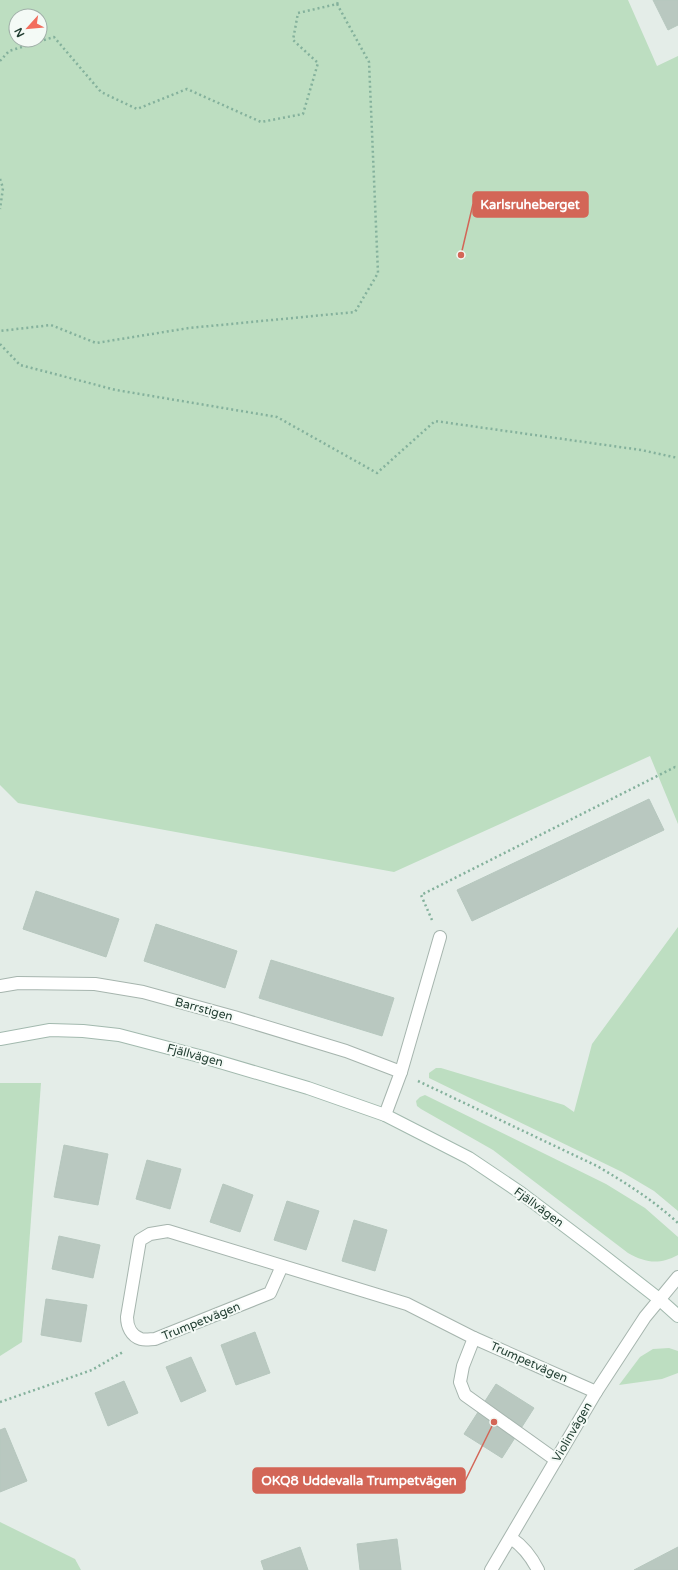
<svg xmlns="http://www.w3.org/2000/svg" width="678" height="1570" font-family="'Varela Round',sans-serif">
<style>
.green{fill:#bddec1;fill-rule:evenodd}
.building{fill:#b9c8c0;stroke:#b6c7be}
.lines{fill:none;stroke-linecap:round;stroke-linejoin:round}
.lane-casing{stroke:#a6b5ae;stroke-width:14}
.street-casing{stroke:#a6b5ae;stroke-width:14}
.secondary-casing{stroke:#a2b9ae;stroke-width:14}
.path{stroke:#84b19c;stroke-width:2.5;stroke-dasharray:2 3;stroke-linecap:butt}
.lane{stroke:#fff;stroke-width:12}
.street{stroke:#fff;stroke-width:12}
.secondary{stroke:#fff;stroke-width:12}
.labels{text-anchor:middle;stroke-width:4;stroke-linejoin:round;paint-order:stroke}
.street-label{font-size:12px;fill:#233f33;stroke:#f4faf6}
.leader{fill:none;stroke:#d36657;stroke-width:1.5}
.callout-dot{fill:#d36657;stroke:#f4faf6;stroke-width:1.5}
.callout{fill:#d36657;stroke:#d36657;stroke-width:1.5}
.callout-label{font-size:13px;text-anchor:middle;font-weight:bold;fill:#fff}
</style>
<rect width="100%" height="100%" fill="#e4ede8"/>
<g class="green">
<path d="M0,0H628L657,66L678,56V824L650,756L394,872L18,803L0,785ZM16,16H40V40H16Z"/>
<path d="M678,927V1211L654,1191L622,1172L429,1078V1073L436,1068H441L564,1105L574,1112L592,1044Z"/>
<path d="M0,1083H41L22,1342L0,1356Z"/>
<path d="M425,1095L606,1184L645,1208L678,1237V1255C659,1265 646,1263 628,1253L493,1150L421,1109L417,1106L416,1101L420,1097Z"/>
<path d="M669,1348L678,1351V1373L662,1379L619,1385L640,1357L653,1349Z"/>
<path d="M0,1522L75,1559L81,1570H0Z"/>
</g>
<g class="building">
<path d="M653,0H678V25L668,30Z"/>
<path d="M649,799L664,830L472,921L457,890Z"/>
<path d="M36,891L119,919L106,957L23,929Z"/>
<path d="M156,924L237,951L225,988L144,961Z"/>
<path d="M271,960L394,998L382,1036L259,998Z"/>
<path d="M64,1145L108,1154L98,1205L54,1197Z"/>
<path d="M147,1160L181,1169L170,1209L136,1199Z"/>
<path d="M223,1184L253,1195L240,1232L210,1222Z"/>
<path d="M287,1201L319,1211L306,1250L274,1240Z"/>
<path d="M354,1220L387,1230L375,1271L342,1261Z"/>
<path d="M59,1236L100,1245L93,1278L52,1269Z"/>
<path d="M46,1299L87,1305L81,1342L41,1335Z"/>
<path d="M255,1332L270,1373L236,1385L221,1345Z"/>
<path d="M191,1357L206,1391L181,1402L166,1367Z"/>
<path d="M124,1381L138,1413L108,1426L95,1393Z"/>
<path d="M496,1384L534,1408L502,1458L464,1434Z"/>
<path d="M5,1428L27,1481L0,1492V1430Z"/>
<path d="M397,1539L401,1570H360L357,1544Z"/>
<path d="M300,1547L308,1570H264L261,1561Z"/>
<path d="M678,1547V1570H634Z"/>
</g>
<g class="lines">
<g class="lane-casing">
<g id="lane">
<path d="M401,1072L440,937"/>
<path d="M474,1338L463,1366L460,1382L465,1395L556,1460"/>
</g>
</g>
<g class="street-casing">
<g id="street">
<path d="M0,986L18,983L95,984L143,992L234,1017L346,1051L401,1072L385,1115"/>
<path d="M282,1266L270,1293L155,1339C151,1339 145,1340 141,1339C131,1336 127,1326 127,1317L140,1240L150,1234L168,1231L407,1304L474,1338L596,1392"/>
<path d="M511,1538C523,1546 531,1556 538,1570"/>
<path d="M491,1570L596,1392L645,1317L678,1277"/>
</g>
</g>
<g class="secondary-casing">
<path id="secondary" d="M0,1039L50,1030L83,1031L119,1035L203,1057L308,1088L385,1115L469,1158L521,1193L595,1249L659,1299L678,1316"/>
</g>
<g class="path">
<path d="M337,4L339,0"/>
<path d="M0,61L9,51L54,37L101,92L137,109L187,89L261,122L303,114L318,63L293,40L298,13L337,4L369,62L378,273L355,312L189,328L96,343L51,325L0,331"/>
<path d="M0,179L3,188L0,209"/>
<path d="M0,344L20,365L116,390L277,417L377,473L435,421L641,450L678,458"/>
<path d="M432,920L421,895L675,767L678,768"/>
<path d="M418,1081L597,1166C626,1183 653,1200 678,1223"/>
<path d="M0,1402L92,1370L123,1352"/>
</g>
<use href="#lane" class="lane"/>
<use href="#street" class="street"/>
<use href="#secondary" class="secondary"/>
</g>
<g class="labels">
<g class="street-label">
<text transform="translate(204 1009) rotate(15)" y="4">Barrstigen</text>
<text transform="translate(195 1055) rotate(15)" y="4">Fjällvägen</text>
<text transform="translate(539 1207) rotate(36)" y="4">Fjällvägen</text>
<text transform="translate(201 1321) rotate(-22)" y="4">Trumpetvägen</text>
<text transform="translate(529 1362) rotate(24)" y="4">Trumpetvägen</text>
<text transform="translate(572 1432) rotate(-60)" y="4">Violinvägen</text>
</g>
</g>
<path class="leader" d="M461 255L473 204M494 1422L465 1481"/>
<g class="callout-dot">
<circle cx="461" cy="255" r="4"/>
<circle cx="494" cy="1422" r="4"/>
</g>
<g class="callout">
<rect x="473" y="192" width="115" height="25" rx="4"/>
<rect x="253" y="1468" width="212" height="25" rx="4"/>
</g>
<g class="callout-label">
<text x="530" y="209">Karlsruheberget</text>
<text x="359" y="1485">OKQ8 Uddevalla Trumpetvägen</text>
</g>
<g transform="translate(28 28) rotate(243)"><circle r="19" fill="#f4faf6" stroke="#a0afa8"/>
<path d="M0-3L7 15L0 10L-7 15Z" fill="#f26d5d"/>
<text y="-6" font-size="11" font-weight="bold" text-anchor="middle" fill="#233f33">N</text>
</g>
</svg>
